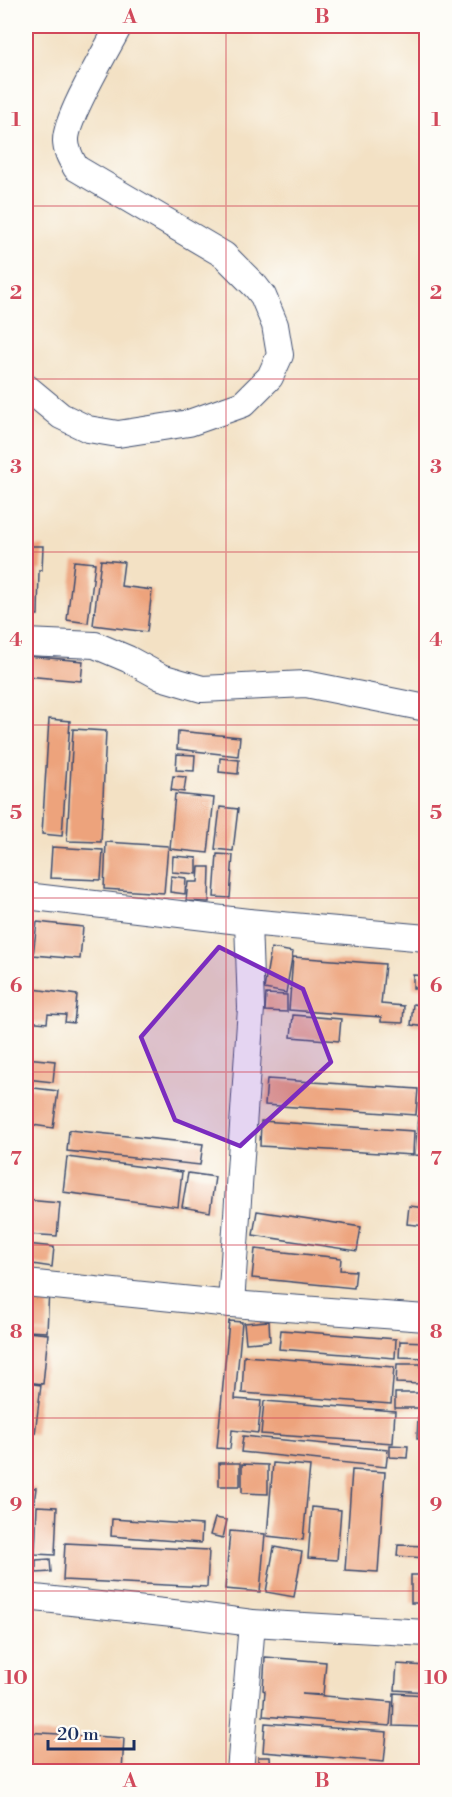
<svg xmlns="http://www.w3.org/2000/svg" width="452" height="1797" font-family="'Libre Bodoni',serif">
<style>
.building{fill:#eda37c}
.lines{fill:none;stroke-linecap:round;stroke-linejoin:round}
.minor-casing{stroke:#3b4a6d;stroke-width:28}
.minor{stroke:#fff;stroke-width:26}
.marked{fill:#7b2cbf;fill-opacity:0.2;stroke:#7b2cbf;stroke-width:4.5;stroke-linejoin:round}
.grid{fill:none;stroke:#d1495b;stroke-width:1.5;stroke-opacity:0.55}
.neatline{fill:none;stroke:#d1495b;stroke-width:2}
.grid-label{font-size:20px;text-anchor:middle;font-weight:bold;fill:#d1495b}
</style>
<rect width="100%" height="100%" fill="#fdfcf7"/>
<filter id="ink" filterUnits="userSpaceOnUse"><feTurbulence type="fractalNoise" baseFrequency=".0167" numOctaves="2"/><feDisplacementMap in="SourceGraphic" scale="12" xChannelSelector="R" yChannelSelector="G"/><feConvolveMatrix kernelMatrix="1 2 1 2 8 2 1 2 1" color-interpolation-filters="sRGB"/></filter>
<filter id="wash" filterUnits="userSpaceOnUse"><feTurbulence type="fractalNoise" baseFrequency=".008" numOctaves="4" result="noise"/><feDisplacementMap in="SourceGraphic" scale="24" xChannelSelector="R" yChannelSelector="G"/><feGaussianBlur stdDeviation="1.35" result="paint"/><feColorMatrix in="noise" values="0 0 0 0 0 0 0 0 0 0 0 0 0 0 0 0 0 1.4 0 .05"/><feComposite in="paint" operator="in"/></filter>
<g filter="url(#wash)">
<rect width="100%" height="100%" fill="#f3e1c4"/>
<g id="blocks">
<g class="building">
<path d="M26,546H43L42,570H39L38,615H26Z"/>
<path d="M101,560L124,562L121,586L152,590L147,632L93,625Z"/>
<path d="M74,561L95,563L88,623L67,620Z"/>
<path d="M26,656L83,661L81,681L26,676Z"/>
<path d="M49,719L70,721L62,836L42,834Z"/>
<path d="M73,729L106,731L101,842L67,841Z"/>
<path d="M178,731L240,737L238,756L177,749Z"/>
<path d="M177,754L195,755L194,771L176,770Z"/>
<path d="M220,758L239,760L238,774L219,772Z"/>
<path d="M173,776L186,777L184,792L171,790Z"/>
<path d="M175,794L214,798L208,853L170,849Z"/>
<path d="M220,807L238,809L233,851L215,849Z"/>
<path d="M106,842L168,846L164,893L104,889Z"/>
<path d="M52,847L103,850L101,880L50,878Z"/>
<path d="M217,854L233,855L230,898L214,897Z"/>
<path d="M173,856L197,858V874L172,872Z"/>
<path d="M199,867H210L209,902L186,901L188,882H198Z"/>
<path d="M171,876L186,878L185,894L170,892Z"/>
<path d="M26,919L33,920L30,953L26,952Z"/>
<path d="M37,922L83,927L80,959L33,955Z"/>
<path d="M271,948L293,952L286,993L264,989Z"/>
<path d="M293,957L385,964L381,1004L404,1006L403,1023L381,1022V1017L289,1010Z"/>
<path d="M413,975L426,976V988H413Z"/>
<path d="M26,988L77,995L74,1023L65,1022L66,1015L48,1014L47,1023L26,1021Z"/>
<path d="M266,994L287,995V1012L265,1011Z"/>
<path d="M413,1004L426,1006V1027L411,1025Z"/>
<path d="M293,1015L341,1019L339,1041L291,1037Z"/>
<path d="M424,1049H426V1111H420Z"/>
<path d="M26,1058L55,1061L53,1082L26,1079Z"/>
<path d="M267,1079L418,1089L416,1115L265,1105Z"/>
<path d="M26,1087L58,1091L53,1128L26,1124Z"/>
<path d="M418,1116H426V1156L415,1155Z"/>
<path d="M261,1121L414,1131L413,1155L260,1146Z"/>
<path d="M69,1130L203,1144L200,1165L67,1151Z"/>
<path d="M67,1157L182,1172L178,1207L63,1192Z"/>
<path d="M188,1173L215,1177L210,1212L182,1207Z"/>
<path d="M26,1200L60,1203L57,1236L26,1234Z"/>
<path d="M409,1206L426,1208V1226L407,1224Z"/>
<path d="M257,1211L361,1227L357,1251L253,1235Z"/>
<path d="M26,1244L54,1247L52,1267L26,1263Z"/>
<path d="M255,1249L341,1258L340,1270L356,1271L354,1288L252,1278Z"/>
<path d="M26,1287L49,1289L47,1332L26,1331Z"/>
<path d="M229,1321L242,1322L235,1399L261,1401L258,1433L232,1430L230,1449L217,1448Z"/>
<path d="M269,1321L270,1341L246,1343L244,1323Z"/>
<path d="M281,1330L396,1339L395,1358L279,1349Z"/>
<path d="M26,1332L48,1334L43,1384L26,1382Z"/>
<path d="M400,1341L426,1342V1358L399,1357Z"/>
<path d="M244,1356L394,1367L391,1404L242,1393Z"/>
<path d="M397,1364H421V1384L396,1383Z"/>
<path d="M26,1383L41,1385L35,1434L26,1433Z"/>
<rect x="395" y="1393" width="31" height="15"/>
<path d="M264,1401L395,1411L393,1443L261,1434Z"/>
<path d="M418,1418L426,1419V1439H417Z"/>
<path d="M243,1436L388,1450L386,1467L241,1452Z"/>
<path d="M390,1445L408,1446L407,1458L390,1457Z"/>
<rect x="219" y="1463" width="21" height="23"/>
<path d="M273,1463L310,1466L303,1540L267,1536Z"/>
<path d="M242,1464L268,1465V1494L242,1493Z"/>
<path d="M352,1470L385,1472L378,1572L345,1570Z"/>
<path d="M26,1487L36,1488L34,1504L26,1503Z"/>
<path d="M37,1506L57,1507L55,1555L35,1554Z"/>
<path d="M312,1507L341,1510L337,1560L308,1558Z"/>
<path d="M215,1518L227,1520L223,1538L210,1535Z"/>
<path d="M112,1519L202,1525L201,1543L111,1536Z"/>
<path d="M230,1531L265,1534L260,1592L225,1589Z"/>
<path d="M65,1543L209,1550L207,1587L63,1580Z"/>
<path d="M398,1545L426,1546V1558L397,1556Z"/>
<path d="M274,1547L302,1552L294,1597L266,1592Z"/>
<path d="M50,1559L51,1572L36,1573V1560Z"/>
<rect x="411" y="1575" width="15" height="28"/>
<path d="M265,1657L326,1662L323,1695L302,1694L392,1702L390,1726L263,1716L265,1691L263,1690Z"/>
<path d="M397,1664L426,1666V1692L395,1690Z"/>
<path d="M394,1693L426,1695V1727L393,1726Z"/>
<path d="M265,1723L387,1732L384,1762L263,1752Z"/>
<path d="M26,1732L124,1738L122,1772H26Z"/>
<path d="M258,1757H270L271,1772H258Z"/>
<path d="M157,1766L186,1768V1772H157Z"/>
</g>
</g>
</g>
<g filter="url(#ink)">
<use href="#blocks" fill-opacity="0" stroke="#3b4a6d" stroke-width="1.5"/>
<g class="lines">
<g class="minor-casing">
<g id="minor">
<path d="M26,387L61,416L88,429L118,434L189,423L243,404L270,377L280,355L275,325L263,296L256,287L224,255L76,168C71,159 66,151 66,141C65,119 107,49 119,26"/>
<path d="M26,642L95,645L128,659L161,677L202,689L306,684L426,708"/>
<path d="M26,896L248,922L251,1008L231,1304"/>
<path d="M248,922L426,938"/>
<path d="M26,1283L231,1304L426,1318"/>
<path d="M26,1597L191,1615L252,1623L426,1633"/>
<path d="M240,1772L252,1623"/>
</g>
</g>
<use href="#minor" class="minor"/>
</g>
</g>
<path class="marked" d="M219,947L303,989L331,1062L240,1146L175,1120L141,1037Z"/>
<path class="grid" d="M226,26V1772M26,206H426M26,379H426M26,552H426M26,725H426M26,898H426M26,1072H426M26,1245H426M26,1418H426M26,1591H426"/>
<rect width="452" height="1797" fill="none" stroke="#fdfcf7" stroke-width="66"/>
<path d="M48 1740v9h86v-9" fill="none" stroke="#1b2f5e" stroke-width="3"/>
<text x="57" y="1740" font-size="18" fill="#1b2f5e" stroke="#fdfcf7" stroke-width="4.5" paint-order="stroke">20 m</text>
<rect x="33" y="33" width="386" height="1731" class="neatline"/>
<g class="grid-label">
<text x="130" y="23">A</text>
<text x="322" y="23">B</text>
<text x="16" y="126">1</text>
<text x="436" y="126">1</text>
<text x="16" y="299">2</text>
<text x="436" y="299">2</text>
<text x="16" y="473">3</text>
<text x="436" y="473">3</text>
<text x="16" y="646">4</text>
<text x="436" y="646">4</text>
<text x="16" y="819">5</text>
<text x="436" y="819">5</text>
<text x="16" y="992">6</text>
<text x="436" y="992">6</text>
<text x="16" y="1165">7</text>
<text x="436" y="1165">7</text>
<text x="16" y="1338">8</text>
<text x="436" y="1338">8</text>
<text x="16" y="1511">9</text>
<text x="436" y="1511">9</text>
<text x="16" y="1684">10</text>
<text x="436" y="1684">10</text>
<text x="130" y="1787">A</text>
<text x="322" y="1787">B</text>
</g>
</svg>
